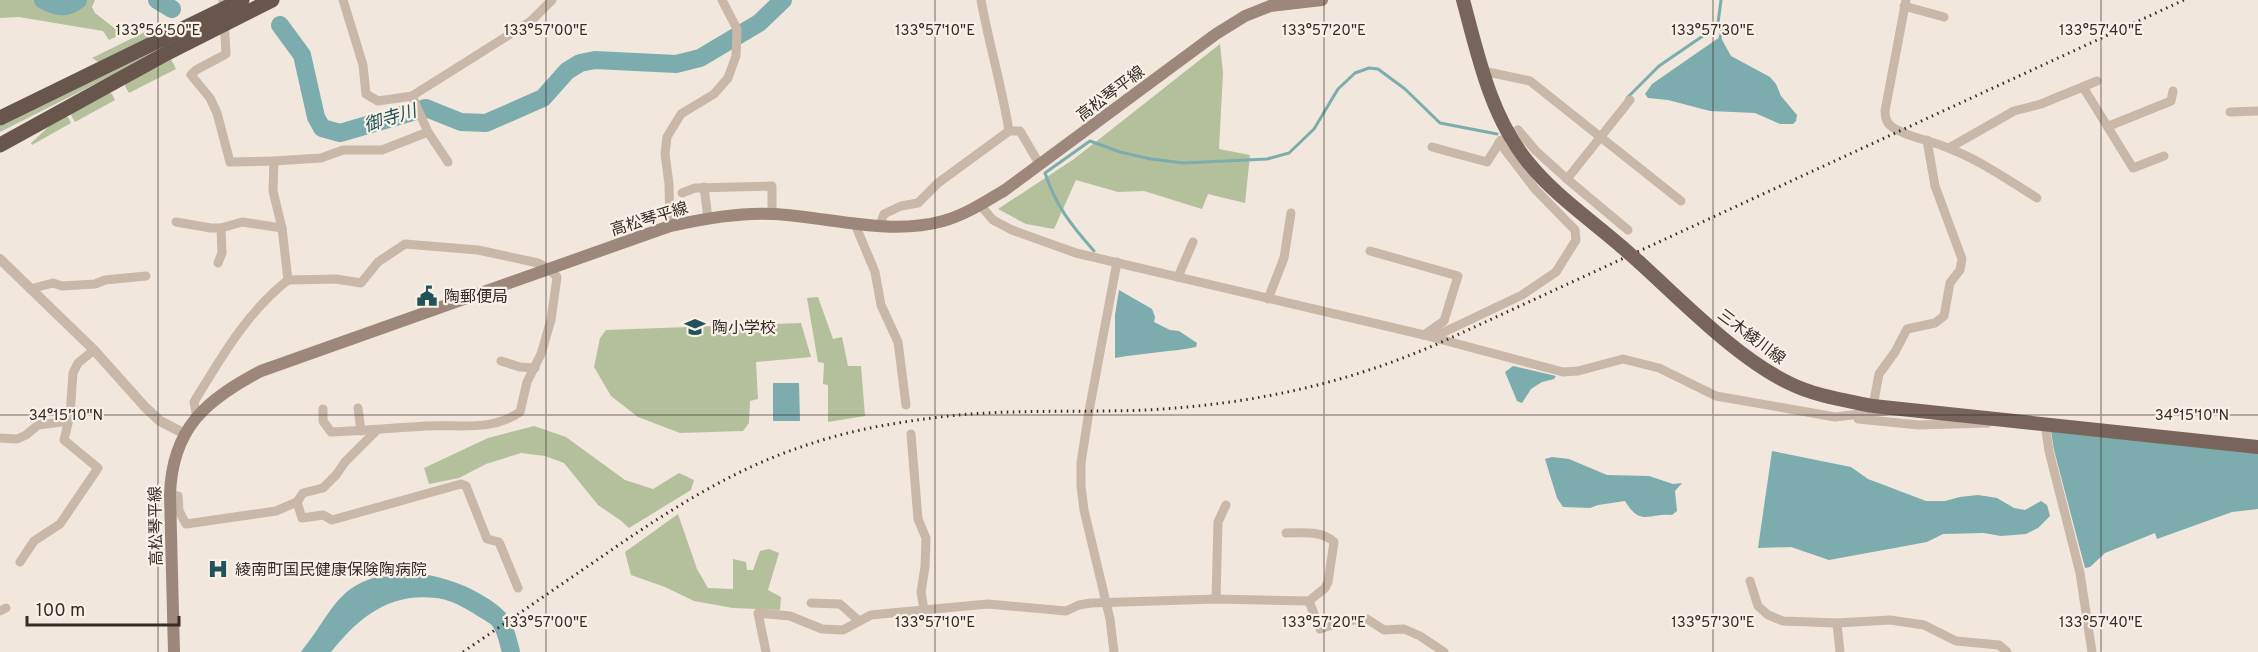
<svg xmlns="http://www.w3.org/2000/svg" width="2258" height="652" font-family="Overpass,'Noto Sans JP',sans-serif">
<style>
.green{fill:#b4c09c}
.water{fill:#7cacae}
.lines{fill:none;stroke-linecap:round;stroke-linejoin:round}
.stream{stroke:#7cacae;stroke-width:3}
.river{stroke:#7cacae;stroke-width:18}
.minor{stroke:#c9b7a8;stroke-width:9}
.tertiary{stroke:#c9b7a8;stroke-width:10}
.secondary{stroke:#9d867a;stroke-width:12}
.primary{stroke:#78645a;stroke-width:14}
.trunk{stroke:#68564c;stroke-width:15}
.rail{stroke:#362d28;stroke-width:3;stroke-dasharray:1.5 4.5;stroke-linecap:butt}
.primary-bridge{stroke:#78645a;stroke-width:14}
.trunk-bridge{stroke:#68564c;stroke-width:15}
.ticks{fill:none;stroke:#362d28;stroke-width:1.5;stroke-opacity:0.45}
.labels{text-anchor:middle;stroke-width:4.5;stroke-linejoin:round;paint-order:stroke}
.street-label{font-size:16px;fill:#362d28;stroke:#f9f1e8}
.poi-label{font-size:16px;fill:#362d28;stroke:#f9f1e8;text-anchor:start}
.water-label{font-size:18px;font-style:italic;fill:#1f5357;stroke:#f9f1e8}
.ticks-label{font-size:15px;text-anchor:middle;fill:#362d28;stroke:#f9f1e8;stroke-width:4.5;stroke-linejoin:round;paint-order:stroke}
</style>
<rect width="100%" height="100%" fill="#f1e7dc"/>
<g class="green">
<path d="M0,0H39L60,11L71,8L82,0H95L92,7L95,13L122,34L109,40L103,31L19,17L0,18Z"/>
<path d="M155,27L159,34L100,63L92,58Z"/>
<path d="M1220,44L1223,73L1219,149L1250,155L1245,203L1208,194L1202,209L1144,191L1118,192L1076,180L1054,229L1026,224L998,209L1074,159Z"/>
<path d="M165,46L166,48L0,132V126Z"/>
<path d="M171,59L176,69L129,93L125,86L126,83Z"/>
<path d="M108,92L112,94L115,100L75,122L71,115L72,111Z"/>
<path d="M64,116L68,117L71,123L32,145L31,143L56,120Z"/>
<path d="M818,297L833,339L842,337L848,366H861L865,416L828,422V385L823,384L824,363L818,362L807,298Z"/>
<path d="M801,323L811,357L756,362L758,399L750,401L749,423L743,431L680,433L638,417L611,396L594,367L600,338L606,330Z"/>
<path d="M534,426L566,437L625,480L653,489L679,473L694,480L691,490L629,528L620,520L598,505L564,463L545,456L521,453L486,464L459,478L429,484L424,468L488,438Z"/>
<path d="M678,514L697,569L708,588L733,589V559L746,562L747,570H753L760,551L769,549L779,553L768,590L781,597L780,610L733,608L694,601L665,587L631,575L625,552Z"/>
</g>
<g class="water">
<path d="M1721,38L1731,56L1770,77L1776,84L1781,96L1797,115L1796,121L1793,124H1780L1755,113L1710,111L1668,100L1648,98L1645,94L1652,84L1717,39Z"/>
<path d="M1119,290L1152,309L1155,317L1154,322L1170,330L1179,331L1197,343L1196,347C1170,352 1142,353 1115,358V315Z"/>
<path d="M1513,366L1556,376L1554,379L1542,382L1531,389L1522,403L1517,401L1505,372Z"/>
<path d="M773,383H799L800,421H773Z"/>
<path d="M2051,431L2258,453V509L2232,512L2157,539L2155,533L2105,553L2090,567L2085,568L2054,450Z"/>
<path d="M1772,451L1851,467L1868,479L1926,501H1945L1960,497L1978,495L1997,498L2014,508L2025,510L2041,501L2047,505L2050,516L2038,528L2026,534L2001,536L1984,533L1943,534L1927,542L1829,560L1791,547L1758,548Z"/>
<path d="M1552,457L1569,459L1607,475L1649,476L1673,484L1682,483L1675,491L1677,511L1672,515C1648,513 1641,527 1625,501L1598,505L1590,508L1563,507L1557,498L1545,459Z"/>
<path d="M403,572C442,574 481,588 509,616L494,626C477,616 456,600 436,598C389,592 358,618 331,652H301C337,607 336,580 403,572Z"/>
</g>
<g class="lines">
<g class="stream">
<path d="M1718,23L1723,26L1719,42"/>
<path d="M1627,98L1659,66L1713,29L1718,23L1721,0"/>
<path d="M1094,251C1071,225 1056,206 1045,173L1090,141L1120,152L1151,159L1184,163L1267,159L1289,153L1314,129L1338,89L1355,73L1369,68L1378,69L1405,89L1440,123L1497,134"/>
</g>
<g class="river">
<path d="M43,0C57,7 65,10 78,0"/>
<path d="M157,0L172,9"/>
<path d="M280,25L302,55L316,117L322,128L340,133L426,108L461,122L486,123L543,98L567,71L580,63L595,60L676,64L700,58L759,23L783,0"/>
<path d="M484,607C505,620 505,630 511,652"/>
</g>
<g class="minor">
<path d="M223,0L226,54L196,70L191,75L210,98L217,113L230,162L274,161L273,191L282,228L288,280"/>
<path d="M343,0L363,65L366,94L378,101L412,96"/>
<path d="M981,0C989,44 1002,87 1009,131"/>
<path d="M1906,0L1885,111C1885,117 1886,123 1892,127C1909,138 1930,140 1948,148C1980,160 2008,180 2037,198"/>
<path d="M1904,6L1944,17"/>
<path d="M1483,71L1530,81L1681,201"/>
<path d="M2083,87L2133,168L2164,156"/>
<path d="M2230,112L2258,111"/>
<path d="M2109,126L2171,101L2173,91"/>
<path d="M1509,135L1518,130L1536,151L1567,179"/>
<path d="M1432,147L1487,162L1501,140"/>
<path d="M1949,148L2014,111L2041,104L2097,81"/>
<path d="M274,161L321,158L343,150H382L428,132"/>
<path d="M448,162L428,132L412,96L531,21L552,0"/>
<path d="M704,187L708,218"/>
<path d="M682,193L695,188L772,186V214"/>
<path d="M980,205L993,220L1012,230L1076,253L1424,335L1563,372L1578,371L1623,359L1659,368L1716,396L1835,417L1886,411"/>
<path d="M176,222L211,228H221L242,222L282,228"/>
<path d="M854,222L875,272L881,305L898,342L906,405"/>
<path d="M880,225L884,214L901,206L918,203L938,183L1009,131H1020L1040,165"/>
<path d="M670,226L669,184L665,154L667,137L681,114L714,94L728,78L736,56L737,29L722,0"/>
<path d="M1628,230L1567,179L1630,100"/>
<path d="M1370,251L1458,276L1444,321L1424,335"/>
<path d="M218,263L222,253L221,228"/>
<path d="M1178,277L1193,242"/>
<path d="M30,289L53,283L62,286L95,284L105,280L146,276"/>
<path d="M1268,299L1284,258L1291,213"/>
<path d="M1435,338L1440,334L1522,295L1556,272L1576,240L1575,230L1535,189L1499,142"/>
<path d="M501,361L520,367L535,368"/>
<path d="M1873,406L1879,374L1895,352L1907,329L1935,323L1944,316L1950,283L1960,270L1962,259L1935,186L1927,140"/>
<path d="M358,408L361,431"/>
<path d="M197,418L194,402C221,358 246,313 288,280L336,279L361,283L378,262L405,244L478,250L538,263L549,269L557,277L551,320L541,354L527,382L520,412C491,432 458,424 425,426C393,428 362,431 331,432L323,421V409"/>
<path d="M1858,419L1919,425L1988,423"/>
<path d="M2045,424L2049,451L2080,573L2092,652"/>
<path d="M911,434L918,519L926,538L925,567L921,592L924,610"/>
<path d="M0,438L17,439L26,435L38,425L62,422L70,415L73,373L78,363L94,350"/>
<path d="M170,495L178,496L179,511L186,524L276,511L297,502L303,493L323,488L336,475L345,462L377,430"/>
<path d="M297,502L302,518L323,515L332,520L461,484L466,486L487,539L499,542L518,588"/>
<path d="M1286,533C1301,533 1322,530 1334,542L1328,582L1325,588L1309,601"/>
<path d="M20,562L34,541L60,524L98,468L64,440L70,415"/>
<path d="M1750,581L1758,606L1768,615L1783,621L1837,623L1890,620L1924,625L1956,641L1999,645L2007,652"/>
<path d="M1216,599L1218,522L1226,505"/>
<path d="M811,603L840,604L858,620"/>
<path d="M0,611L6,608"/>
<path d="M1837,623L1840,652"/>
<path d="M766,652L758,613L790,616L822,629L843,630L871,615L891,613L988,604L1066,611L1079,605L1091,603L1216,599L1309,601L1320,629L1343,621L1367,619L1384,630L1404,629L1420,636L1444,652"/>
<path d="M1114,652L1110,619L1084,510L1081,486V463L1089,411L1117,262"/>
</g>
<path class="tertiary" d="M0,259L94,350L145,407L160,421L185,434"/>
<path class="secondary" d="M174,652L170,495C172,428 206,400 261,371L670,226C704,219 739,212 774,214C829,217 889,236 943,221C965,215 985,202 1005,190L1216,34L1245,16L1270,6L1322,0"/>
<g class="primary">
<path d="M1463,0C1478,55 1490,115 1527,161C1553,194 1591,220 1622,247"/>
<path d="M1639,262C1682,301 1737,358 1789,383C1815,396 1844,400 1873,406L2258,447"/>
</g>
<g class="trunk">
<path d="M0,118L162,39"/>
<path d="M0,145L169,52"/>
</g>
<path class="rail" d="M463,652C507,622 550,592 594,562C659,517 726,472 801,447C840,433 885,424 925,419C999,408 1073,413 1147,410C1254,404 1347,384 1444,341L2184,0"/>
<path class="primary-bridge" d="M1622,247L1639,262"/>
<g class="trunk-bridge">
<path d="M162,39L242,0"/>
<path d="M169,52L272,0"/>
</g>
</g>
<path class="ticks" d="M158,0V652M546,0V652M935,0V652M1324,0V652M1713,0V652M2101,0V652M0,415H2258"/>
<defs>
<g id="civic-bare" transform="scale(1.62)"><path d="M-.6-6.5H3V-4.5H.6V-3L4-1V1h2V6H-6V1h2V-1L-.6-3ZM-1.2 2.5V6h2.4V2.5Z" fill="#1f5357" stroke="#f9f1e8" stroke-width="2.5" paint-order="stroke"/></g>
<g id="school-bare" transform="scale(1.62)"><path d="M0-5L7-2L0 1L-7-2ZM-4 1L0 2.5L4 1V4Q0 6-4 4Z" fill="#1f5357" stroke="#f9f1e8" stroke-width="2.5" paint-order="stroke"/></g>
<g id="hospital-bare" transform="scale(1.62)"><path d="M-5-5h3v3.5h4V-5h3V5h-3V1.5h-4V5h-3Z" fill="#1f5357" stroke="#f9f1e8" stroke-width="2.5" paint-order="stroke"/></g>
</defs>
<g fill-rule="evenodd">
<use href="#civic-bare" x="427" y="296"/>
<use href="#school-bare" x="695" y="327"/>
<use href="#hospital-bare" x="218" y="569"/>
</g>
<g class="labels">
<g class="street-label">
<text transform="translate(1110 93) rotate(-37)" y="6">高松琴平線</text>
<text transform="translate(649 218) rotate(-17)" y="6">高松琴平線</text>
<text transform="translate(1752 336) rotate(37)" y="6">三木綾川線</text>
<text transform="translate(155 526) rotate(-91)" y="6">高松琴平線</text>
</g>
<g class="poi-label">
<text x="444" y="302">陶郵便局</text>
<text x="712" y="333">陶小学校</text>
<text x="235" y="575">綾南町国民健康保険陶病院</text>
</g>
<g class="water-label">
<text transform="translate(390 118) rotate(-17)" y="6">御寺川</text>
</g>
</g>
<g class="ticks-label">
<text x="158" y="35">133°56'50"E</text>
<text x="546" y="35">133°57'00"E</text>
<text x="935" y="35">133°57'10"E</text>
<text x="1324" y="35">133°57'20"E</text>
<text x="1713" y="35">133°57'30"E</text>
<text x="2101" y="35">133°57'40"E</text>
<text x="66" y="420">34°15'10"N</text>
<text x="2192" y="420">34°15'10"N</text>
<text x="546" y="627">133°57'00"E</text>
<text x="935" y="627">133°57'10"E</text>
<text x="1324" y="627">133°57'20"E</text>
<text x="1713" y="627">133°57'30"E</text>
<text x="2101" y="627">133°57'40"E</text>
</g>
<path d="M27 616v9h152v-9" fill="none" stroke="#362d28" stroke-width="3"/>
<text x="36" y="616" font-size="18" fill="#362d28" stroke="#f9f1e8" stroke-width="4.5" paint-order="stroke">100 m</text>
</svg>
